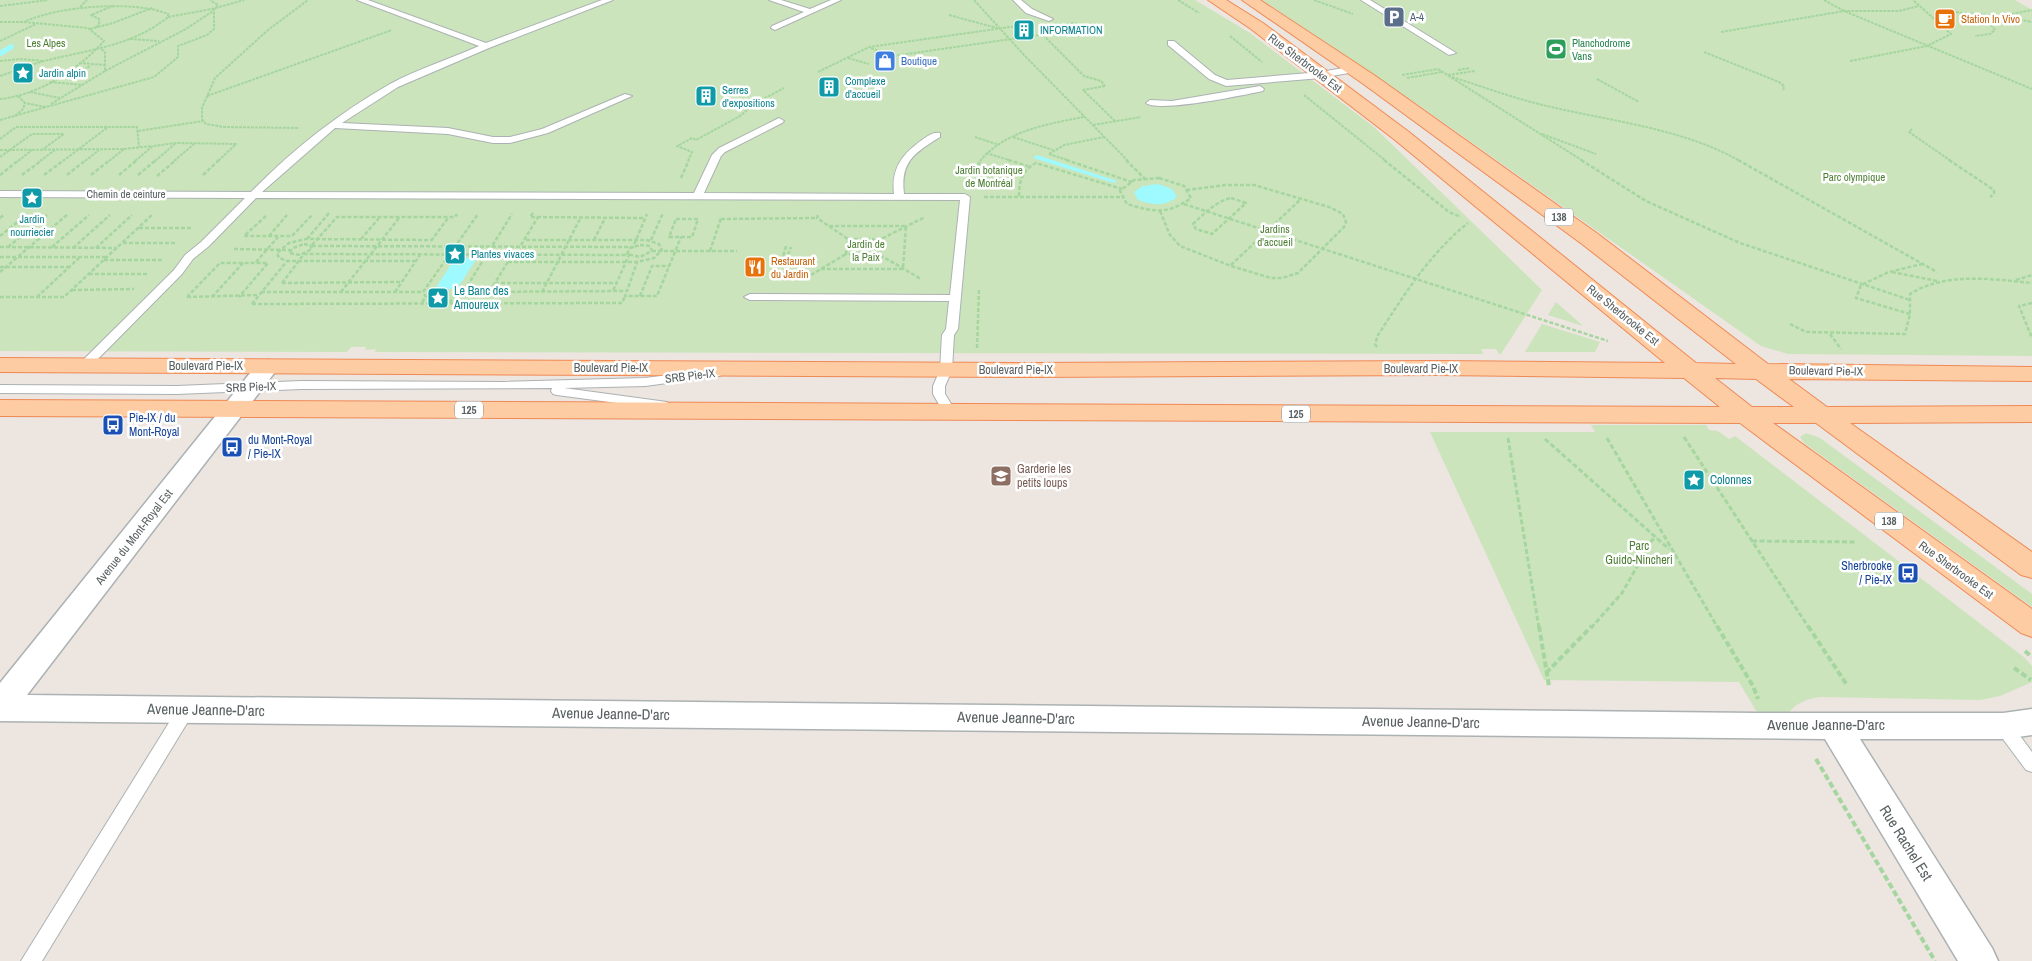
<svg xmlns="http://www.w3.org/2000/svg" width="2032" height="961" font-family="'Archivo Narrow',sans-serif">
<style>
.green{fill:#cbe4bc}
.water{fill:#9efafe}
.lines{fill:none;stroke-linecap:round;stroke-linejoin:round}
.stream{stroke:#9efafe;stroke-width:5.5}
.service-casing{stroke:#acb2b3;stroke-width:2}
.minor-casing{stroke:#acb2b3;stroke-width:3}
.primary-casing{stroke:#f08955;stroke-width:2}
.path-far3{stroke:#a6d69f;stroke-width:2;stroke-dasharray:3 1;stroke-linecap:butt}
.path-far2{stroke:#a6d69f;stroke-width:2.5;stroke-dasharray:4 2;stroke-linecap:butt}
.path-far1{stroke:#a6d69f;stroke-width:3;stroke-dasharray:5 2.5;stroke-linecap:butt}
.path{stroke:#a6d69f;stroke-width:4;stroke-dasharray:6 3;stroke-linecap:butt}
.service{fill:#fff;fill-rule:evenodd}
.minor{fill:#fff;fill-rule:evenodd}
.primary{fill:#fecca3;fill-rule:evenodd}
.labels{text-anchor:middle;stroke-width:5;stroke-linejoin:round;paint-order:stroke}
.far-service-label{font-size:11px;fill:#4e5e75;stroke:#fff;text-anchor:start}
.far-food-label{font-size:11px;fill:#c56008;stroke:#fff;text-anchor:start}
.far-culture-label{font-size:11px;fill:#0d838f;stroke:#fff;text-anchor:start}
.far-park-label{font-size:11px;fill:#4d7e33;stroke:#fff}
.far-leisure-label{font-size:11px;fill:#27864d;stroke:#fff;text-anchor:start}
.far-shop-label{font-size:11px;fill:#366cbe;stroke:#fff;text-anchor:start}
.far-street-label{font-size:11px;fill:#596061;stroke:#fff}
.shield{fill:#fff;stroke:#8b9090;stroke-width:1}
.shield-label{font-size:11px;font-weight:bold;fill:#596061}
.street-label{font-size:12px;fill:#596061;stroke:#fff}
.culture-label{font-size:12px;fill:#0d838f;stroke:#fff;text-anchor:start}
.transit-label{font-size:12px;fill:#164399;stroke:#fff;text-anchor:start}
.education-label{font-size:12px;fill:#785e54;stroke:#fff;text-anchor:start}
.park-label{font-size:12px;fill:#4d7e33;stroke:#fff}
.near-street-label{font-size:15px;fill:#596061;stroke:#fff}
</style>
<rect width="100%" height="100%" fill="#ece5e0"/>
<g class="green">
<path d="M0,0H1195L1250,33L1374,127L1542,290L1501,354H1499L1496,349H1481L1483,354L375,352L376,349L365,350L366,347H351L347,352L0,351Z"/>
<path d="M1262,0H2015L2032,10V356L1788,354L1761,346L1421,107Z"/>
<path d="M1556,302L1583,326L1548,315Z"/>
<path d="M1542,324L1600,342L1595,352H1525Z"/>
<path d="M1591,425H1706L1709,430L1718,431L1729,439L1735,436L2025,658L2032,666V682L2000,696L1980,700L1820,697C1807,699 1795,703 1788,714H1758L1739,682L1544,680L1430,432H1595Z"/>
<path d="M1806,433L1820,438L2032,594V607L1804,443L1800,437Z"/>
</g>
<g class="water">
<path d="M1037,155L1117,181L1114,183L1033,158Z"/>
<path d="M1158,184L1172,189L1177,197C1164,207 1153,205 1138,200L1134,192L1143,186Z"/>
<path d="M455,258H477L457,289H435Z"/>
</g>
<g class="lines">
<path class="stream" d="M1,53L11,47"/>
<g class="service-casing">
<g id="service">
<path d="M357,0H368L486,43L602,0H613L489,48L398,87L342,123L448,128L493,137H510L542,129L625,94L632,96L548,133L510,143H493L448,134L335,128L262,192L694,193L712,155L719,148L779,118L784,121L782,123L725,152L721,156L704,193L894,194C891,169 902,154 922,140C928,136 933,132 940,133V137C915,153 900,161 904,194H965L970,197L958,329L954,335L952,370L945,386V394L956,412L955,415H945L933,394V386L940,370L942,335L946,329L949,301L750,300L744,297L750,294L950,295L960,200L256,198L209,246L193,259L182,274L88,369H80L78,366L80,363L174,270L185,255L201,242L245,198L0,197V191L251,192C292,150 339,113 390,84C418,69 450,59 479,46Z"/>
<path d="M769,0H781L810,9L831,0H841L775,30L771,28L772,26L804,12Z"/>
<path d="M1013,0H1021L1032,9L1053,19L1049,21L1026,13Z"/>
<path d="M1361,0H1370L1456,53L1449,55Z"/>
<path d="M1168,41H1174L1215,75L1227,80L1321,72L1354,66L1358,69L1354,72L1321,78L1226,86L1209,79L1168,45Z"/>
<path d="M1260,86L1264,89L1263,91C1244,95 1158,113 1146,103L1150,100L1172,101Z"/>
<path d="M716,369L720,370L722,373L720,376L645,386L564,388L667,402L668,405L667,408L662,409L557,395L553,394L551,391L552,388L301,389L177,394L0,393V385L177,386L301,381L502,382L645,378Z"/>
<path d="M186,703L192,705L194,710L192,715L42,961H21L180,705Z"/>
<path d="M2003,719L2009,721L2032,752V772L2026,770L1997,731L1995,726L1997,721Z"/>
</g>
</g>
<g class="minor-casing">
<path id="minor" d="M267,360L275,362L279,367L275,372L27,695L1755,713H2003L2032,709V735L2003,739H1860L1992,948L1998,961H1958L1825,739L0,721V683L259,362Z"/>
</g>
<g class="primary-casing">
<path id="primary" d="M1208,0H1226L1263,23L1409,132L1696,363L1736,364L1582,244L1362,83L1242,0H1260L1374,75L1598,234L1768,364L2032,367V381L1789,379L1827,407L2032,406V422L1850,423L2032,552V578L2021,575L1816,423H1773L2032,609V637L2021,633L1740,423L0,416V400L1720,407L1684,378L1438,375L1033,377L0,372V358L1033,363L1438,361L1665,363L1395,140L1251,29ZM1715,378L1756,379L1794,407H1752Z"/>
</g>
<g class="path-far3">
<path d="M974,0L1024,55L1128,161"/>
<path d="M1178,0L1199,13"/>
<path d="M1314,0L1353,14"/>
<path d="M1824,0L1844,11L2032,89"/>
<path d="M0,6L48,0"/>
<path d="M80,7L87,0"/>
<path d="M1940,11L2001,16L2032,10"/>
<path d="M1974,14L1989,22L1995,30L1990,34L1975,36"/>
<path d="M949,15L997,28"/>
<path d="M168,17L212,9L244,0"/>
<path d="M2004,17L2032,22"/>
<path d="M0,22H24L88,28L104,41C78,70 39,95 0,99"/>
<path d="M1067,24L1076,23"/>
<path d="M1064,25L1074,35L1087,33"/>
<path d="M96,27L99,25V19L91,15L113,6"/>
<path d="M1068,28L1079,26"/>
<path d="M90,29L113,23L152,8"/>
<path d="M1071,31L1083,30"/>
<path d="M1721,32L1844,11H1899L1919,6"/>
<path d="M1043,35L1084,76L1101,81L1105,86"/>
<path d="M1230,36L1262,62"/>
<path d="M130,39L159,41"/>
<path d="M0,41L36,24"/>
<path d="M871,48L893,56L1039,35"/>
<path d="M1704,52L1779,82L1784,86L1783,91"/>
<path d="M848,58L869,64"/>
<path d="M0,61L20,59L44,61"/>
<path d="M1850,61L1927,46L1951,34L1913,0"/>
<path d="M79,63L105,65"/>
<path d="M1438,69L1583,161"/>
<path d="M1458,70L1470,68"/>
<path d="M105,71L186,29L213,11L218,5L210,0"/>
<path d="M818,72L869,47L1017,26"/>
<path d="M73,75L90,66"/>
<path d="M1402,75L1438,69"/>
<path d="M1448,75L1475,71"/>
<path d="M0,76C15,71 29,65 44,61C87,50 133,46 168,17V14C135,0 57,6 24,22"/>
<path d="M1452,77C1481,86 1510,97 1539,104C1606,121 1680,127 1740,161"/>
<path d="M1407,78L1442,72"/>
<path d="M1597,79L1639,102"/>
<path d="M50,82L83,85"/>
<path d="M1105,86L1083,90L1115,121"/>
<path d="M30,92L60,98"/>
<path d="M1304,95L1386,161"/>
<path d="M18,96L25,103L46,107L154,77L178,57V46L207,35L214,29V12"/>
<path d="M207,96L392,30"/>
<path d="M51,104L105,71V52L100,48"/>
<path d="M15,116L23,109L25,103"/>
<path d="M0,120L46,107"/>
<path d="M1093,125L1141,117"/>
<path d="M298,128L224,127L206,124L202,119V108L215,78L268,30L308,0"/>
<path d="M1912,129L1909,132L1951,161"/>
<path d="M138,131L203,121"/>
<path d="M1542,134L1596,154"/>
<path d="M975,137L999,145"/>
<path d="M1013,137L1053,150"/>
<path d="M0,139L16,127H108"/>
<path d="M0,150L124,149L152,146"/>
<path d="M986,153L1012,161"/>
<path d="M1049,154L1070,161"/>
<path d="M1049,154L1064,145L1104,137"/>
<path d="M0,157L32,134H64L43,149"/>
<path d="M18,161L32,150"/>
<path d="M40,161L55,150"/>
<path d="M63,161L108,127H137L139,147"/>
<path d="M85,161L99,150"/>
<path d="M109,161L124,149"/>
<path d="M135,161L153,146L176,143L236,144L218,161"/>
<path d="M155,161L175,144"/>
<path d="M174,161L194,144"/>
<path d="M688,161L692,152L677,146L692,138L696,140L740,116L754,104L784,88"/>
<path d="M980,161C1005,131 1047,124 1084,117"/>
</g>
<g class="path-far2">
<path d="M1008,160L1028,166"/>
<path d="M1066,160L1132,182"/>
<path d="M1126,160L1145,179"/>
<path d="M1384,160L1449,212L1461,217"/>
<path d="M1581,160L1646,201L1740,243L1910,300"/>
<path d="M1738,160L1937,272"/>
<path d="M1949,160L1994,190V194L1990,197"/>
<path d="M0,175L19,160"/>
<path d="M22,175L42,160"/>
<path d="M44,175L64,160"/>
<path d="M67,175L86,160"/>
<path d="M91,175L110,160"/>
<path d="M119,175L137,160"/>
<path d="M138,175L156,160"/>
<path d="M203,175L219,160"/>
<path d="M157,176L176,160"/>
<path d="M681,178L689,160"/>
<path d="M1159,178L1184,186L1191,198C1167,215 1154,212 1127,204L1120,191L1134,180Z"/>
<path d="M969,181L981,160"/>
<path d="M1019,196C1019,181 1022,170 1036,163L1122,189"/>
<path d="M984,197H1123"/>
<path d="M1231,198L1246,203L1212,234L1196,229L1193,224C1205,213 1215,202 1231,198Z"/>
<path d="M1184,204L1608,341"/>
<path d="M1160,211L1170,235L1180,246L1231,266L1271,278H1282L1298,273L1344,227L1346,222L1343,214L1329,207L1254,185H1225L1186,190"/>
<path d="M533,213L530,217L645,218"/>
<path d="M818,215L817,218L848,239"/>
<path d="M266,216L244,236H292L313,214"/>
<path d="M0,218L4,215"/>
<path d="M676,219H698L692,237H669Z"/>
<path d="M721,219L817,218"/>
<path d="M139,228H192"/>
<path d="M0,236L26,215"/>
<path d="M269,236L287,215"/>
<path d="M307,239L329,213"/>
<path d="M361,239L379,218"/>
<path d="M848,239H873L880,244V247L869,254H846Z"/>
<path d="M594,240L605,218"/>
<path d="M651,240L663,213"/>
<path d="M431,241L448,218"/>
<path d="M877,241L925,217"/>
<path d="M123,243H176"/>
<path d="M304,244L310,245L312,249L300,255L289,253L293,248Z"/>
<path d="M312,245L337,217H455L457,214"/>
<path d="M521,245L538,217"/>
<path d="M640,245L650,246L652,251L640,257L627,254L630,248Z"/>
<path d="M312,246L633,247L647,214"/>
<path d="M786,246L782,260H786L791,247"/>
<path d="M0,247L117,248"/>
<path d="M8,247L47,215"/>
<path d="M52,247L89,215"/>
<path d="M73,248L110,215"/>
<path d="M96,248L132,215"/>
<path d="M234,249L290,250"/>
<path d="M652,251H737"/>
<path d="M710,251L721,218"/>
<path d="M875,252L921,279"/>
<path d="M0,257H107"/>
<path d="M104,260H162"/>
<path d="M416,261H288L279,258L277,253L289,243L306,239L432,240"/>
<path d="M256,262L278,237"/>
<path d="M508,262H637L654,258L662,250L659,244L647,240H524"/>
<path d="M1231,265L1301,199"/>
<path d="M0,267H69"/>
<path d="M821,269H903L906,226H829"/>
<path d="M0,272L68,214"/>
<path d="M1892,272L1937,281"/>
<path d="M89,274H148"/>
<path d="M806,278L846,254"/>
<path d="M2016,280L2032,275"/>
<path d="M282,283L304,254L629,255L613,291"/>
<path d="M282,283L401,282"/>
<path d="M495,283H616"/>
<path d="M72,290L134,289"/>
<path d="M464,291L512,214"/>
<path d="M490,291L512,255"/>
<path d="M261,292H423"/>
<path d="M341,292L399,218"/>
<path d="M395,292L420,255"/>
<path d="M423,292L478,214"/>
<path d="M542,292L581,217"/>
<path d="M626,294L625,296H657L681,237"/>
<path d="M640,296L652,266H670"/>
<path d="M0,297H64L153,214"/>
<path d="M37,297L79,258"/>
<path d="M187,297L220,263H268L239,297"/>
<path d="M187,297L258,295"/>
<path d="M212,297L243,263"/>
<path d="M422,302L426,297L423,292"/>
<path d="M450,303L453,297L464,292L627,291L637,262"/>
<path d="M2032,303L2019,306L2032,338"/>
<path d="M252,304L622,303L625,296"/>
<path d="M252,304L287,261"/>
<path d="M1910,314L1856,298L1861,285L1889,272L1922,264"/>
<path d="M1790,324L1806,332L1905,334L1910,314V294C1945,272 1992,279 2032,283"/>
<path d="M1830,334L1841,349"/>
<path d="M1377,347L1375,344L1378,335C1404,295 1430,253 1468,223"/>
<path d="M977,348L979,289"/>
</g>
<g class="path-far1">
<path d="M1684,437L1809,628"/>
<path d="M1508,438L1539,628"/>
<path d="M1607,438L1718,628"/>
<path d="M1545,439L1669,549"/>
<path d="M1752,541L1855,542"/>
<path d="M1591,628L1622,593L1652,540L1657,538"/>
</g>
<g class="path">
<path d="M1539,626L1549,686"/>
<path d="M1717,626L1753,686L1758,699"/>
<path d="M1808,626L1847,685"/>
<path d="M2025,651L2032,657"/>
<path d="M2014,668L2031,680"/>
<path d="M1546,673L1592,626"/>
<path d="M1816,759L1935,961"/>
</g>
<use href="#service" class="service"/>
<use href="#minor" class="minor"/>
<use href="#primary" class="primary"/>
</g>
<defs>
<g id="parking-square" transform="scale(1.125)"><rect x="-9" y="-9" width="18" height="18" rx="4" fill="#5c6f8a" stroke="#fff"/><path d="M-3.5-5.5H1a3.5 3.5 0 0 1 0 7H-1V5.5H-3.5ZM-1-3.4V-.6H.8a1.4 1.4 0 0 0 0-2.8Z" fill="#fff"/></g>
<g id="cafe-square" transform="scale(1.125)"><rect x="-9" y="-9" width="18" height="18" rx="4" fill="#e8710a" stroke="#fff"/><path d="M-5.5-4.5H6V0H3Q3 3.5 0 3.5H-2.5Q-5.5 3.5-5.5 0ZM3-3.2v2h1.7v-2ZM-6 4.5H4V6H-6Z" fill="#fff"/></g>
<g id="building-square" transform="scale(1.125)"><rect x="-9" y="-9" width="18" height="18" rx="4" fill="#0f9aa8" stroke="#fff"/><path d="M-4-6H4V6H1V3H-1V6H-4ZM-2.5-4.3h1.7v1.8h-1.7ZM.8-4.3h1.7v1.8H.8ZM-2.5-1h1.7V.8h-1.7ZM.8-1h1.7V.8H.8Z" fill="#fff"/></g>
<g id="stadium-square" transform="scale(1.125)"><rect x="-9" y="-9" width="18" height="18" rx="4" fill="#2e9e5b" stroke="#fff"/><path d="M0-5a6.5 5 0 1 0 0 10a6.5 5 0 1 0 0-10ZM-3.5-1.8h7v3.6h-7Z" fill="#fff"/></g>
<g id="shop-square" transform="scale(1.125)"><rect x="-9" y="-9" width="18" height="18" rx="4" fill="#3f7fe0" stroke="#fff"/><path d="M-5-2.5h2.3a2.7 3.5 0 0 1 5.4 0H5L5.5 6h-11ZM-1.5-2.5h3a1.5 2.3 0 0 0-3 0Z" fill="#fff"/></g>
<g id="sight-square" transform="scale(1.125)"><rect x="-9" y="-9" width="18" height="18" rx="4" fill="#0f9aa8" stroke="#fff"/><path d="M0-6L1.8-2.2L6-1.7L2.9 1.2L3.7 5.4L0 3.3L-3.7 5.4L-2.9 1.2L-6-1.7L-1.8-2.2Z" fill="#fff"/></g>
<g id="restaurant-square" transform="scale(1.125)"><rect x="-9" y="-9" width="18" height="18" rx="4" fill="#e8710a" stroke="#fff"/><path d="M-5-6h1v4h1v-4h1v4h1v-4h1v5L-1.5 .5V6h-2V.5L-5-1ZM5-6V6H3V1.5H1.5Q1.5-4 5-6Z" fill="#fff"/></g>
<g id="bus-square" transform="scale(1.125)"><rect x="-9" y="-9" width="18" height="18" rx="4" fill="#1a4fb4" stroke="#fff"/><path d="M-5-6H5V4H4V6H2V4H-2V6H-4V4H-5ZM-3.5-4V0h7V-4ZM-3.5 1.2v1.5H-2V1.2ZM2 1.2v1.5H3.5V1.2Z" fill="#fff"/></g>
<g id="school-square" transform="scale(1.125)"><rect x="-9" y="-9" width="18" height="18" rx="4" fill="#8d6e63" stroke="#fff"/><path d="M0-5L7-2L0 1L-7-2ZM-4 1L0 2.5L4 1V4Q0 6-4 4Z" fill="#fff"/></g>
</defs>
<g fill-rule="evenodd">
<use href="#parking-square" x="1394" y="17"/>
<use href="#cafe-square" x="1945" y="19"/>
<use href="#building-square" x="1024" y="30"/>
<use href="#stadium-square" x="1556" y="49"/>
<use href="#shop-square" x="885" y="61"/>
<use href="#sight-square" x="23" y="73"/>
<use href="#building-square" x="829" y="87"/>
<use href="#building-square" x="706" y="96"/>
<use href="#sight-square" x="32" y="198"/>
<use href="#sight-square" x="455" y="254"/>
<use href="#restaurant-square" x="755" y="267"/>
<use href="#sight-square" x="438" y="298"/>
<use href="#bus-square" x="113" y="425"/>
<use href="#bus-square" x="232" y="447"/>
<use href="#school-square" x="1001" y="476"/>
<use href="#sight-square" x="1694" y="480"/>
<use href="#bus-square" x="1908" y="573"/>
</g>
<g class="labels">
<g class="far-service-label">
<text x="1410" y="21">A-4</text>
</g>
<g class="far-food-label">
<text x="1961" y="23">Station In Vivo</text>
<text x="771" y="265">Restaurant<tspan x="771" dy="13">du Jardin</tspan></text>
</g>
<g class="far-culture-label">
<text x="1040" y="34">INFORMATION</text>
<text x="39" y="77">Jardin alpin</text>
<text x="845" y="85">Complexe<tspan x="845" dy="13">d'accueil</tspan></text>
<text x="722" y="94">Serres<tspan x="722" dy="13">d'expositions</tspan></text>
<text x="32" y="223" text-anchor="middle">Jardin<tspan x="32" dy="13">nourriecier</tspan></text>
<text x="471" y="258">Plantes vivaces</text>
</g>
<g class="far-park-label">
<text x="46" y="47">Les Alpes</text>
<text x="989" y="174">Jardin botanique<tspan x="989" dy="13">de Montréal</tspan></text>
<text x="1854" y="181">Parc olympique</text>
<text x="1275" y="233">Jardins<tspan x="1275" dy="13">d'accueil</tspan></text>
<text x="866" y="248">Jardin de<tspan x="866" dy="13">la Paix</tspan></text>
</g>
<g class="far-leisure-label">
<text x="1572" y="47">Planchodrome<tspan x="1572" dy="13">Vans</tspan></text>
</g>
<g class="far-shop-label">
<text x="901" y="65">Boutique</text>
</g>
<g class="far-street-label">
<text x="126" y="198">Chemin de ceinture</text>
</g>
<g class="shield">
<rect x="1545" y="208.5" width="28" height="17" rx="4"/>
<rect x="455" y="401.5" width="28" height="17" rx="4"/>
<rect x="1282" y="405.5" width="28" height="17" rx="4"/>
<rect x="1875" y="512.5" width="28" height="17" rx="4"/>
</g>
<g class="shield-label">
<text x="1559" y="221">138</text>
<text x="469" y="414">125</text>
<text x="1296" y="418">125</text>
<text x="1889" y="525">138</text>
</g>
<g class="street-label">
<text transform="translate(1305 63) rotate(37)" y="4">Rue Sherbrooke Est</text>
<text transform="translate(1623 315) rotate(39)" y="4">Rue Sherbrooke Est</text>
<text x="206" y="370">Boulevard Pie-IX</text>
<text x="611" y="372">Boulevard Pie-IX</text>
<text x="1421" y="373">Boulevard Pie-IX</text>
<text x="1016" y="374">Boulevard Pie-IX</text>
<text transform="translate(1826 371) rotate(1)" y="4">Boulevard Pie-IX</text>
<text transform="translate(690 376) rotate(-7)" y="4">SRB Pie-IX</text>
<text transform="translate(251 387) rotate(-2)" y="4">SRB Pie-IX</text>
<text transform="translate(134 537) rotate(-52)" y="4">Avenue du Mont-Royal Est</text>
<text transform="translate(1956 570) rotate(36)" y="4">Rue Sherbrooke Est</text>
</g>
<g class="culture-label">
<text x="454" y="295">Le Banc des<tspan x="454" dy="14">Amoureux</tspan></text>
<text x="1710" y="484">Colonnes</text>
</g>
<g class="transit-label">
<text x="129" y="422">Pie-IX / du<tspan x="129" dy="14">Mont-Royal</tspan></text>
<text x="248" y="444">du Mont-Royal<tspan x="248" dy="14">/ Pie-IX</tspan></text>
<text x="1892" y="570" text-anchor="end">Sherbrooke<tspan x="1892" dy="14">/ Pie-IX</tspan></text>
</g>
<g class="education-label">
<text x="1017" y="473">Garderie les<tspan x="1017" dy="14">petits loups</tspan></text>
</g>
<g class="park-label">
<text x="1639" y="550">Parc<tspan x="1639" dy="14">Guido-Nincheri</tspan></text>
</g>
<g class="near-street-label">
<text transform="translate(206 710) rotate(1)" y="5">Avenue Jeanne-D'arc</text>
<text transform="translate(611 714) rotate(1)" y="5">Avenue Jeanne-D'arc</text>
<text transform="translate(1016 718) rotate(1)" y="5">Avenue Jeanne-D'arc</text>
<text transform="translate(1421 722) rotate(1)" y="5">Avenue Jeanne-D'arc</text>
<text x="1826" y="730">Avenue Jeanne-D'arc</text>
<text transform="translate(1906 843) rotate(58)" y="5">Rue Rachel Est</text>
</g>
</g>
</svg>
